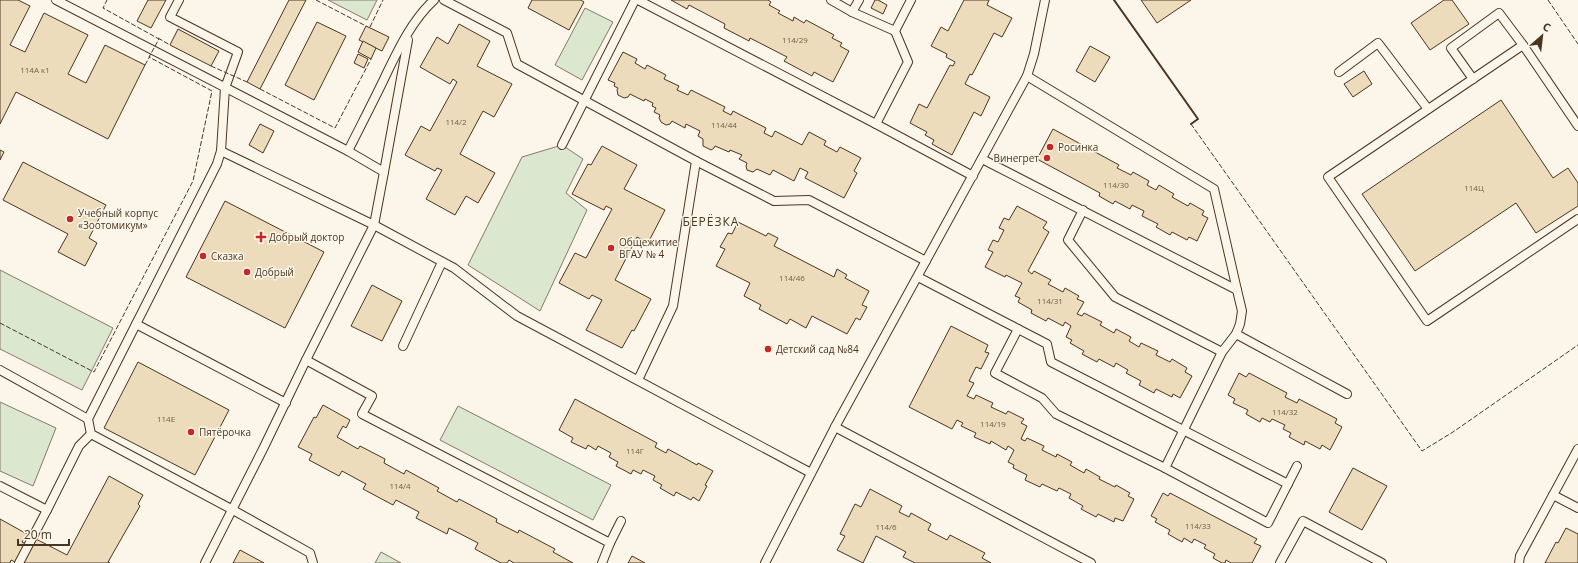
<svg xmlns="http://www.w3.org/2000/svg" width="1578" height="563" font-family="'Open Sans',sans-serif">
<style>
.green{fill:#dce7d0;stroke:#887966}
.building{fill:#ecdcbc;stroke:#4a3520}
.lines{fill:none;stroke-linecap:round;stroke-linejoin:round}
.service-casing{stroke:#4a3520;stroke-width:10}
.service{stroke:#fbf6e9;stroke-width:8}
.fence{stroke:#4a3520;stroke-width:1;stroke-dasharray:5 2;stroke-linecap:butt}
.wall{stroke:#4a3520;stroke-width:2}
.poi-dot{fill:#c62828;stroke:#fbf6e9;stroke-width:1.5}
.labels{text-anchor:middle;stroke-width:3;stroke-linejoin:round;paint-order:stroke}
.number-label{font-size:8px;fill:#725f47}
.poi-label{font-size:10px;fill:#4a3520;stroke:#fbf6e9;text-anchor:start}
.quarter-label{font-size:12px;letter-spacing:1px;fill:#4a3520;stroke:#fbf6e9}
</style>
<rect width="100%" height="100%" fill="#fbf6e9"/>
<g class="green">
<path d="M328,0H377L367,20Z"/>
<path d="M585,8L613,22L582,80L555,65Z"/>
<path d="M562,145L583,159L566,193L587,210L540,311L468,265L522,157Z"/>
<path d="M0,270L113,328L82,390L0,349Z"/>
<path d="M0,402L56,428L33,486L0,471Z"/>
<path d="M458,406L611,485L593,520L440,440Z"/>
<path d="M381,552L401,563H375Z"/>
</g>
<g class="building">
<path d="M0,0H18L30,6L10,45L25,52L44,13L88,35L68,74L86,83L105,45L145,65L108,139L16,92L0,124Z"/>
<path d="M148,0H166L151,28L137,21Z"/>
<path d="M289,0H306L260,89L247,82Z"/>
<path d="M532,0H581L584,2L569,30L528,8Z"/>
<path d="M671,0H768L771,2L769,5L780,11L778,13L793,21L794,17L804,23L806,20L834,35L832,38L842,43L840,46L849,51L833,82L814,72L812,76L784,61L787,57L750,38L749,41L724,28L725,24L689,5L687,9Z"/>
<path d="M875,0H878L887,5L883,14L871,8Z"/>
<path d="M964,0H989L987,5L1012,18L1002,37L994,33L972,75L970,74L965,84L990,97L981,116L974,112L952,155L932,144L934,140L925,135L927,132L910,123L919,104L927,108L950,65L953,66L955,62L946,57L947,54L931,46L941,27L948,31Z"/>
<path d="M1141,0H1191L1157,23Z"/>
<path d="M1444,0H1452L1469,24L1430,50L1411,23Z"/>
<path d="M317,22L346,36L314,100L285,85Z"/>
<path d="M459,24L490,41L477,66L512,84L494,117L483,111L460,154L495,173L478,203L466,196L455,215L426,199L442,170L437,168L435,171L405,155L421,126L430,131L457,82L453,79L450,84L420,67L437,37L448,44Z"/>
<path d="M366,26L389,37L382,51L359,40Z"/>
<path d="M178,29L219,51L211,66L170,45Z"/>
<path d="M363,41L376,48L371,59L358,52Z"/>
<path d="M1090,46L1110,57L1095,82L1076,71Z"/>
<path d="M623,52L637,59L635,63L645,69L647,65L666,75L664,79L679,86L677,90L688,95L691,90L725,107L723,111L731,115L733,111L766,128L764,133L772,137L775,131L802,145L809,132L826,141L824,145L837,152L840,147L861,158L854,171L857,173L844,198L805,178L808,172L800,168L794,181L773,170L770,175L757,169L753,172L747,170L746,166L747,163L739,159L742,155L730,150L729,152L715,146L714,148L711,150L703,146V139L698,136L700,131L686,124L685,128L672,121L670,124L666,125L661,122L659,118L660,115L654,112L656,108L652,106L653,103L645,99L644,101L630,94L628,97L624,98L618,95L617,90L618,88L614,86L615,83L608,80Z"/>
<path d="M358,54L368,59L364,68L354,63Z"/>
<path d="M1364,71L1372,84L1353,97L1344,84Z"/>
<path d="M1501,100L1553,178L1568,168L1578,183V206L1536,233L1516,203L1415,271L1362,194Z"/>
<path d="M260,124L274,131L263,153L249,145Z"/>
<path d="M1053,129L1119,165L1117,168L1131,175L1133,172L1149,181L1147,185L1156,190L1159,185L1174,194L1172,197L1188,206L1190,203L1204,211L1202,215L1208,218L1197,241L1189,237L1187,240L1172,232L1170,235L1156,227L1158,224L1142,216L1144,211L1132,205L1130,209L1115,201L1113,204L1099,196L1100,193L1037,159Z"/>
<path d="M602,146L637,165L624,189L665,210L648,243L637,237L615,280L651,299L634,331L632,330L622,348L586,330L602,300L592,295L589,299L559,283L575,253L586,258L612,209L606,206L604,210L572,194L588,164L591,165Z"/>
<path d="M0,150L4,152L0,160Z"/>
<path d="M23,162L106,205L89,238L97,243L85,266L58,252L68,234L3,200Z"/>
<path d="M225,201L324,252L285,328L186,277Z"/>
<path d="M1017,206L1047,222L1043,228L1049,232L1028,271L1032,274L1034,271L1051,280L1048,284L1063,292L1065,288L1079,296L1077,299L1084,302L1077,314L1082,316L1084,313L1102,322L1100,325L1114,333L1116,329L1131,337L1129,341L1139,347L1141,343L1158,351L1156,355L1170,362L1172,359L1187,368L1185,372L1192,376L1180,398L1173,394L1172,397L1156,389L1154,393L1139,385L1141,381L1126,373L1128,370L1116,363L1114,367L1099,359L1097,362L1082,354L1084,351L1070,343L1072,340L1066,337L1071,326L1065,322L1063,326L1048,318L1046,321L1031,313L1032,310L1018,302L1020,298L1015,296L1022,283L1006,275L1005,277L985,267L993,252L988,250L993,240L998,242L1004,230L999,228L1004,218L1009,220Z"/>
<path d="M738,222L766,236L768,233L778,238L774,246L834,277L837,269L847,275L845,278L869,291L862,305L867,307L860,320L856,318L847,334L812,316L806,328L790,319L787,324L759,309L761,305L744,296L750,283L716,266L725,249L720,247L728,233L732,234Z"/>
<path d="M372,285L402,301L382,341L351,326Z"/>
<path d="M951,326L988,345L985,352L989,353L981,369L976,367L969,381L974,383L967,396L974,399L976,395L993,403L991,407L1006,414L1008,411L1024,419L1021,423L1027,426L1021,439L1025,441L1027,438L1044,446L1042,450L1056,457L1057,454L1072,462L1070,465L1084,473L1086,469L1100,477L1099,479L1115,487L1116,485L1130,493L1128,496L1134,499L1123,521L1115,518L1114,522L1098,514L1096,517L1081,509L1083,506L1069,498L1071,494L1059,488L1057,491L1042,484L1040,487L1025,480L1027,475L1013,468L1014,465L1008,462L1014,450L1008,446L1006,450L991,441L990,444L974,437L976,433L961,426L963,423L957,420L952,429L909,407Z"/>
<path d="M138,362L229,410L195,475L104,428Z"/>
<path d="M1239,373L1246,377L1249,373L1287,393L1285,397L1297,403L1299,399L1337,419L1335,423L1342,427L1330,450L1322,445L1320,449L1305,441L1304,445L1289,437L1291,433L1283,429L1285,425L1272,419L1270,422L1262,418L1260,422L1246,414L1248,410L1233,403L1235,399L1228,395Z"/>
<path d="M575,399L657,443L655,447L666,453L668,449L697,465L698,463L713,471L705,485L707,486L699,501L693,497L691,500L676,492L674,496L660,488L662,485L653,480L655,476L643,470L641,474L633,470L631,474L616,466L618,462L609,457L611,453L598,446L596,450L588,445L586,449L571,442L573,438L559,430Z"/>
<path d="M323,405L350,420L346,428L343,426L337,437L358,449L360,446L385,459L384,463L404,474L406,470L439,488L437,491L457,502L459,499L497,519L496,522L518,533L519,530L555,549L553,552L573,563H514L509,560L507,563H501L475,549L478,543L449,528L447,534L416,518L419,512L396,500L393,505L363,489L366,484L342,471L339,476L309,460L312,454L298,447L314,417L316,418Z"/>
<path d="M1353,468L1387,486L1362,530L1329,512Z"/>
<path d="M109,476L143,495L138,504L140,506L108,562L110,563H17L11,560L10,563H0V519L27,534L22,542L32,547L36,539L67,555Z"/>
<path d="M870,489L902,506L899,512L909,517L911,513L931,524L928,530L947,540L950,535L985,553L982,558L991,563H915L903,557L906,552L876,536L863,563L837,550L845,536L840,534L855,504L861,507Z"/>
<path d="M1163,493L1168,496L1170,493L1257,539L1254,543L1261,546L1252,563H1231L1226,560L1225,563H1222L1213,558L1215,554L1204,548L1206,545L1194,539L1192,543L1184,538L1182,542L1168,534L1170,530L1155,522L1157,519L1151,516Z"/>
<path d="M1566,528L1578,534V563H1545L1556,542L1558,543Z"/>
<path d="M240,550L264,563H233Z"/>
<path d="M632,556L645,563H628Z"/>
</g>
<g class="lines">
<g class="service-casing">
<g id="service">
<path d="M56,0L348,151L384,172L374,225L306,360L263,449L205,563"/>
<path d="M179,0L170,17L238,52L225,88L221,151L217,164L88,419L91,434L233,510L310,553L313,563"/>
<path d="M444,0L507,33L517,64L696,161L673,306L638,380"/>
<path d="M638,0L876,124L973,176"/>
<path d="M831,0L852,12L895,31"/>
<path d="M852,12L859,0"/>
<path d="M1339,72L1378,43L1428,109"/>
<path d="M1027,76L1214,189L1237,290"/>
<path d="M1473,79L1451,48L1499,13L1523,45"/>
<path d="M876,124L908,62L895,31L911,0"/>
<path d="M1578,126L1523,45L1328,177L1427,321L1578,219"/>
<path d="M562,145L635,0"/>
<path d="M221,151L374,225L454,268L517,316L811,473"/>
<path d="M348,151C360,127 373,102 385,77C398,50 412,20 434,0"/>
<path d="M982,159L1237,290L1242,311L1240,324L1236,334L1222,352L1165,468L1268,523L1297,466"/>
<path d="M696,161L774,201L809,200L926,261"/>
<path d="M384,172L408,40"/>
<path d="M1083,210L1068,240L1115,297L1222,352"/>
<path d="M918,277L1018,329L995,373L1042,398L1056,414L1165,468"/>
<path d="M136,324L286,403"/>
<path d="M1018,329L1047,344L1051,362L1288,484"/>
<path d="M1236,334L1347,394"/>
<path d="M403,346L442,262"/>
<path d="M306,360L372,396L362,414L610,543L602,563"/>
<path d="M0,370L88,419"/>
<path d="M835,427L1091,563"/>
<path d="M0,486L47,510L79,446L91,434"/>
<path d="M1553,495L1578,508"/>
<path d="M610,543L621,521"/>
<path d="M19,563L47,510"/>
<path d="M765,563L835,427L1027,76L1034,54L1045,0"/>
<path d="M1280,563L1303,521L1382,563"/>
<path d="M1519,563L1520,556L1578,449"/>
</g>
</g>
<use href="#service" class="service"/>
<g class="fence">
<path d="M316,0L366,26"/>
<path d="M1114,0L1198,119L1191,124L1422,451L1453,432L1578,345"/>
<path d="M1548,0L1578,44"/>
<path d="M370,27L383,0"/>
<path d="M158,38L170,45"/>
<path d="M145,65L150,56"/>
<path d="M211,66L247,82"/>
<path d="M260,89L335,128L371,59"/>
<path d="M0,323L94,372L193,181L212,91L149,57L159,39L103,8L107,0"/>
</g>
<path class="wall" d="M1114,0L1198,119L1191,124"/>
</g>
<g class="poi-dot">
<circle cx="1050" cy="147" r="4"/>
<circle cx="1047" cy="158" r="4"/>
<circle cx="70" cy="219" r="4"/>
<path d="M259 231h4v4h4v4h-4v4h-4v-4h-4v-4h4z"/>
<circle cx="611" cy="248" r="4"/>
<circle cx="203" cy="256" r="4"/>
<circle cx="247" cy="272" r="4"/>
<circle cx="768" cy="349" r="4"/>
<circle cx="191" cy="432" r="4"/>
</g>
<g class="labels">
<g class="number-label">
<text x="795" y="43">114/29</text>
<text x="35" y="73">114А к1</text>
<text x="456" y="125">114/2</text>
<text x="724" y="128">114/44</text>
<text x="1116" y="188">114/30</text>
<text x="1474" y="191">114Ц</text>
<text x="792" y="281">114/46</text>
<text x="1050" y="304">114/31</text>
<text x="1285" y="415">114/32</text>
<text x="166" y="422">114Е</text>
<text x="993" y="427">114/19</text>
<text x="635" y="454">114Г</text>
<text x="400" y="489">114/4</text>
<text x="1198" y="529">114/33</text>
<text x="886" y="530">114/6</text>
</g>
<g class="poi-label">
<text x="1058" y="151">Росинка</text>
<text x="1039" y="162" text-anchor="end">Винегрет</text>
<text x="78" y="217">Учебный корпус<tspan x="78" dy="12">«Зоотомикум»</tspan></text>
<text x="269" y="241">Добрый доктор</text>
<text x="619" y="246">Общежитие<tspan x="619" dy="12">ВГАУ № 4</tspan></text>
<text x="211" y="260">Сказка</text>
<text x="255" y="276">Добрый</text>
<text x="776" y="353">Детский сад №84</text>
<text x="199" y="436">Пятёрочка</text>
</g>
<g class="quarter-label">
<text x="711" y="226">БЕРЁЗКА</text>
</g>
</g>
<g transform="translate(1542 36) rotate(28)" stroke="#fbf6e9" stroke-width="3" paint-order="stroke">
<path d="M0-3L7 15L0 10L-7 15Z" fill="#4a3520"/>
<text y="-6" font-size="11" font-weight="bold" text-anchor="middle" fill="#4a3520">С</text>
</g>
<path d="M18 539v6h51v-6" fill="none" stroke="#4a3520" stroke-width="2"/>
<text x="24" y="539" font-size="12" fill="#4a3520" stroke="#fbf6e9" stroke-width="3" paint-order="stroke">20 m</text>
</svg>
